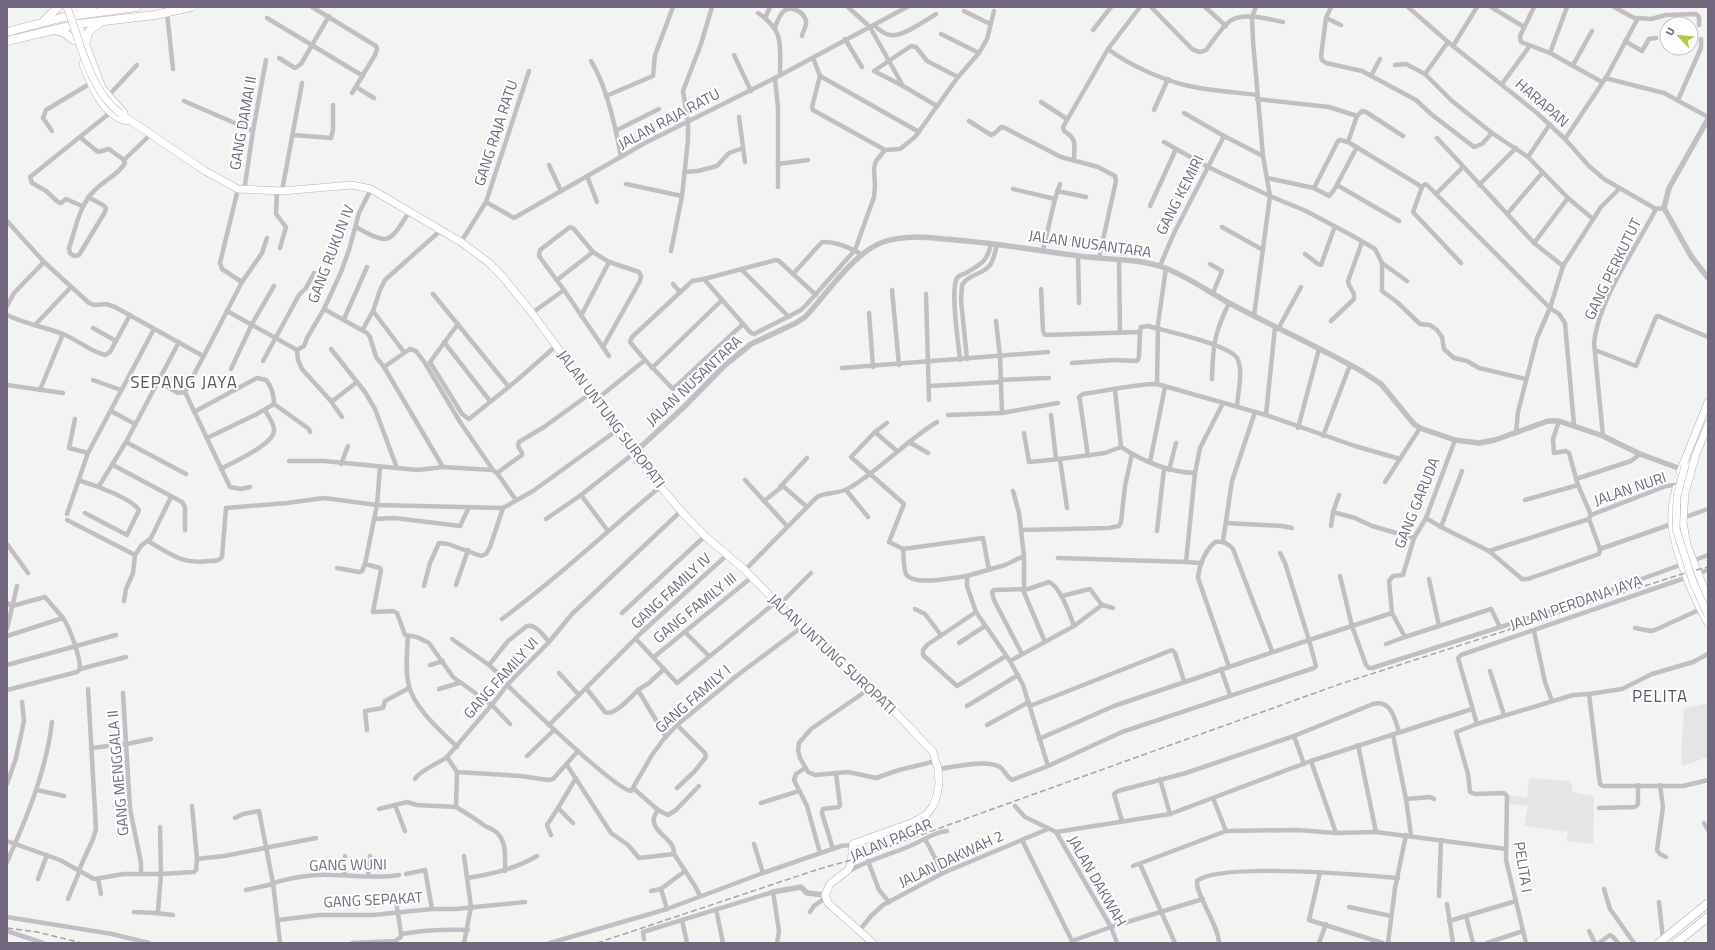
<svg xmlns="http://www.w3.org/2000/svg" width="1715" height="950" font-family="'Titillium Web',sans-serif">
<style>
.built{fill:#e4e5e4}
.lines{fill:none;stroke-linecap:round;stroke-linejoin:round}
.secondary-casing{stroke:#b6b3bb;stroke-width:8}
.primary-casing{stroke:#b4b2b8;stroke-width:8}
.trunk-casing{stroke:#b4b1b7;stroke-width:9}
.minor{stroke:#c1bec4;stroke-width:4.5}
.tertiary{stroke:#c1bec4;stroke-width:5.5}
.secondary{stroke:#fff;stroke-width:7}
.primary{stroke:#fff;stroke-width:7}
.trunk{stroke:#fff;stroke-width:8}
.rail{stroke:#a5a2ab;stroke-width:1.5;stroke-dasharray:6 3;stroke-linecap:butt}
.secondary-bridge-casing{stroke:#b6b3bb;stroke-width:8;stroke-linecap:butt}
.primary-bridge-casing{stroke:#b4b2b8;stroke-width:8;stroke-linecap:butt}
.secondary-bridge{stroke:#fff;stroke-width:7}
.primary-bridge{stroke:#fff;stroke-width:7}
.labels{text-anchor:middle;stroke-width:4;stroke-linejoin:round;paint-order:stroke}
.street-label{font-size:15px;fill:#70677e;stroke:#fff}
.quarter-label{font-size:17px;letter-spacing:1px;fill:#5a5464;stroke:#fff}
</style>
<rect width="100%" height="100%" fill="#f1f4f1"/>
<g class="built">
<path d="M1708,703V757L1683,766L1681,761L1684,708Z"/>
<path d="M1529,778L1571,781L1573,792L1594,796L1593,844L1566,841L1568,832L1524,826L1528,806L1508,804L1509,796L1527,797Z"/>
</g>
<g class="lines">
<g class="secondary-casing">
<g id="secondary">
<path d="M71,7L74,16"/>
<path d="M78,24L102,88L124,113"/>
<path d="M83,64C91,85 102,114 126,121"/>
<path d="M121,114L205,171L238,189L282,191L352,185L371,189L461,242L488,262L502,276L532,313L596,400L633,454L681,511L705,536L745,570L789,615L895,712L933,752L938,769L939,783L937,795L933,806L927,814L914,822L853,844L851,864L848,870L830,884L825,895L828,903L873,943"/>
</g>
</g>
<g class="primary-casing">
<g id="primary">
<path d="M1708,425L1696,454L1685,493L1683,522L1687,545L1708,599"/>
<path d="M1680,472L1708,402"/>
<path d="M1676,488C1673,500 1671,513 1672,525C1675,552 1694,600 1708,623"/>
</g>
</g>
<g class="trunk-casing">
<g id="trunk">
<path d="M78,7L93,11"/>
<path d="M45,20L58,7"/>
<path d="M54,30L63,32L74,40"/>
<path d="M7,32L64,17L136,7"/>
<path d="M7,41L78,24L155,15L191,7"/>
<path d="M85,44L89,31L101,22"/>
<path d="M1659,943L1708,903"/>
<path d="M1676,943L1708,917"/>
</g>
</g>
<g class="minor">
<path d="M312,7L376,46L377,49L375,55L352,93"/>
<path d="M848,7L870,27L903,86L937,106"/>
<path d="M1151,7L1192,49C1198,52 1200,53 1206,50C1213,41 1221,28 1230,21C1243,12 1269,19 1283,22"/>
<path d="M1205,7L1226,26"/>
<path d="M1331,7L1326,18L1321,56L1322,60L1326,63L1362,71L1416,100L1431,114L1474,147L1482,144L1492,133"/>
<path d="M1408,7L1448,42L1537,113L1565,139L1589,166L1604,179L1656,209L1664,208"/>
<path d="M1491,7L1524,27"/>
<path d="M1534,7L1520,36L1521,42L1550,53L1602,82"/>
<path d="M1614,7L1636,19"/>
<path d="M964,11L990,24"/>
<path d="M167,13L173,69"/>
<path d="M758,13C785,31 780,46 780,75"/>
<path d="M267,18L363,76"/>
<path d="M765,18L770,7"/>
<path d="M1326,18L1341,25"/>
<path d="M874,25C878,29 884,34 890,35C901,38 926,20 936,14"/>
<path d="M775,28C777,22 779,15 784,11C791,5 804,12 806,21C807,25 803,31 802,36"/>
<path d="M1093,30L1111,7"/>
<path d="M941,34L979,53"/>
<path d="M845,39L862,67"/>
<path d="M1625,41L1642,51L1649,39L1656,38"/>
<path d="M1448,42L1425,74L1452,101L1492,133L1528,157L1568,198L1593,219"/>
<path d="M1453,46L1477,7"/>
<path d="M1108,49C1129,65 1162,80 1189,86C1211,91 1235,92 1257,95"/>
<path d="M1550,53L1567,7"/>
<path d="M734,55L751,91"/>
<path d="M279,58L295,68L301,64L329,16"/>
<path d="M813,58L820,76L812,107L813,110L885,150"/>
<path d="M591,61C606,85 616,129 621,157"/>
<path d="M1395,65L1406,64L1425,74"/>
<path d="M1573,65L1592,31"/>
<path d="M820,76L919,132"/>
<path d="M1371,76L1380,59"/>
<path d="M775,78L778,108V187"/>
<path d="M1605,78L1664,93L1708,117"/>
<path d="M1502,84L1529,47"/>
<path d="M903,86L874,71L911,46L916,47L927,61L958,77"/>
<path d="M356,87L374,98"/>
<path d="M108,96L137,65"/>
<path d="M606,96L653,76L655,55L673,7"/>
<path d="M1257,99L1329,107L1357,116L1348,142"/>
<path d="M1678,100L1701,48V39"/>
<path d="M184,101L253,131"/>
<path d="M1041,102L1067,119"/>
<path d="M1154,110L1168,79"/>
<path d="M1184,113L1224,136L1263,156"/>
<path d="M1357,116L1362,111L1366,112L1403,136"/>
<path d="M739,117L745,162"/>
<path d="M969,121L991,135L995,133L1001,127L1005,128L1061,157L1098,167L1115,176L1116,181L1099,258"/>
<path d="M617,130L659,109"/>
<path d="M52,131L43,118L46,110L91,83"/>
<path d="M293,135L331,138L333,130V105"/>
<path d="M81,138L98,152L109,149L124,160"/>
<path d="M1437,138L1534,243L1563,266"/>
<path d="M1565,139L1607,76L1638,18L1651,19L1666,15L1696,14L1699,17V25"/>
<path d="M1164,142L1208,167L1270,196L1306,211L1351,235L1375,249L1382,263L1407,281"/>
<path d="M1528,157L1550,124"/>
<path d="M1074,160C1074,146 1078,139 1064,131L1063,127L1108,49L1140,7"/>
<path d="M778,164L808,160"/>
<path d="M549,165L561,191"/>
<path d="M685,172L698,171L717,166L729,153L743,148"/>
<path d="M587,176L597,202"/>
<path d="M1267,178L1314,188L1329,196L1334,190L1357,147"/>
<path d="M626,184L682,196"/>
<path d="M1337,185L1399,221"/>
<path d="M1479,185L1516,148"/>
<path d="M1422,187L1425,184L1427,185L1550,308L1559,314L1565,323L1574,425"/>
<path d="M1314,188L1338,141L1340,140L1348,142L1422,187L1413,212L1461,263"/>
<path d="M1013,189L1055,199"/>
<path d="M244,191L253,131L266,60"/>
<path d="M277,191L276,214L286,227L280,248"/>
<path d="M282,191L302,83"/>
<path d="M1057,191L1086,197"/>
<path d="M1436,194L1463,167"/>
<path d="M88,197L103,205L106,208L105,212L79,255L74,256L70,253L69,248C76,228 79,205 95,190C105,180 118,175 125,163L124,160L150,135"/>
<path d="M486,202L529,71"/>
<path d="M82,206L66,199L61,203L58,202L46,191L32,183L30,177L111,112"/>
<path d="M1150,206L1176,149"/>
<path d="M1508,213L1542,173"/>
<path d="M7,221L44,262L89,303L94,305L106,304L115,307L203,356"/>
<path d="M356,227C391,247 389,242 410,211"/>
<path d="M1222,227L1263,250"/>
<path d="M461,242L486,202L514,218L645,143L775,78L907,7"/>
<path d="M1534,243L1568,198"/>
<path d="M1043,250L1055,199L1060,184"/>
<path d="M671,251L682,196L688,140V122L683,91L701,44L712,7"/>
<path d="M1305,254L1318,264L1321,265L1335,226"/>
<path d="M1078,256L1079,303"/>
<path d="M1119,260L1120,333"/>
<path d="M1382,263V291L1397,302L1420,324L1430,325L1437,330L1442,337L1444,349L1454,358L1467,361L1479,368L1526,379"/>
<path d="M1210,264L1222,271L1213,293"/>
<path d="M1160,266L1174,233L1224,136"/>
<path d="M742,270L789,317"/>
<path d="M793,274L822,242C834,241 852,248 862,255"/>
<path d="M704,279L751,333L754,334L801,310L807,304L855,250L874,197L875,186L874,168L876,161L885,150L900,149L915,137L958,77L979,53L987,39L994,11"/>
<path d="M557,280L593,252L609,262L639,272L641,276L640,281L603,347"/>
<path d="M242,282L262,253L267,238"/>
<path d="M673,284L680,292"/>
<path d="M1041,289L1043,331L1045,335L1140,332L1141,327L1148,326C1165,331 1233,345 1238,360C1243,373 1238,392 1237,406"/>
<path d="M564,290L539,256L540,250L570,227L574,229L593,252"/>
<path d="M892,290L899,365"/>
<path d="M433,294L509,387"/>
<path d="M926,294L929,400"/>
<path d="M7,306L14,293L44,262"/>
<path d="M324,309L367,333L370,337L376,357L384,367L443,467"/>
<path d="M227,311L297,350"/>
<path d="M373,311L404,352"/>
<path d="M532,313L564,290L609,356"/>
<path d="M869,313L873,367"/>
<path d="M7,315C25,324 45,327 63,334C78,340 89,351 105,355L110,352L130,315"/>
<path d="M581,316L609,262"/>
<path d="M1254,316L1270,196L1263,156L1253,41L1252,17L1256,7"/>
<path d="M344,319L367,267"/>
<path d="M996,321L1000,356L1002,413"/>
<path d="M1331,321L1354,299V294L1349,285L1348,281L1362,242"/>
<path d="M458,324L430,362L462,414L469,419L516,381L556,346"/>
<path d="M743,324L673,389L645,360L630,342L632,337L688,285L692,281L704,279L776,260L779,261L816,295"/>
<path d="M35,325L71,287"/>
<path d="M1275,327L1266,415L1355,446L1400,459"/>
<path d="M93,328L116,341"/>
<path d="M363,329L373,311L380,290L385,280L441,230"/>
<path d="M1278,329L1301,287"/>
<path d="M444,342L490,401"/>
<path d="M331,349L365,392L375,409L397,468"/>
<path d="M297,350L304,346L307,338L324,309L341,272L349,250L359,213L371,189"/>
<path d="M297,350L298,360L302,369L330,400L342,417"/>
<path d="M1595,350L1636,366L1656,317L1658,316L1708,337"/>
<path d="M967,359L961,300L962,285C968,274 983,275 990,265C994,260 995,251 997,245"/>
<path d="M960,360C959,346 949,285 958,277C960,275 964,274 966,273C981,264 987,262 991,244"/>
<path d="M263,361L299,295L306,288L314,273"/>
<path d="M1072,363L1114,360L1136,361L1138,360L1139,356L1140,332"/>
<path d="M384,367L410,349L416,351L425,363L460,422L493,470L497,473L516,500"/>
<path d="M652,368L722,300"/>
<path d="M842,368L1048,352"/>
<path d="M231,369L252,324L274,286"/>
<path d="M1212,379C1213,345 1214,334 1229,303"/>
<path d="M93,380L121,390"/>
<path d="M1000,380L1049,378"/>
<path d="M158,381L178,393L185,392L242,282L222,269L220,263L238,189"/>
<path d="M1157,384L1158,324L1166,268"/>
<path d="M7,385L63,393"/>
<path d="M930,386L1000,382"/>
<path d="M40,390L63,334"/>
<path d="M1115,390L1121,447"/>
<path d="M185,392L230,487L241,489L250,487"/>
<path d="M330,400H334L357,382"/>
<path d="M596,400L645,360"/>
<path d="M274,404L309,429L310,432"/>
<path d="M111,411L135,424"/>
<path d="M194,412L257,378L266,380C272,387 274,395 274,404L255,415L207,438"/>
<path d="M948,415L1002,413L1058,403"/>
<path d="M1051,415L1056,459"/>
<path d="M75,419L69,448L88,453"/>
<path d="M887,423L875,432L851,457L904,504L889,542L903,549C904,556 903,567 906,574C913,587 955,577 967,576"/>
<path d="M1298,428L1319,349"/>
<path d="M875,432L897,451"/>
<path d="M1024,433L1029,462L1060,459"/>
<path d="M1516,433L1518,412L1537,338L1550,308L1563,266L1601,207L1619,189"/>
<path d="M1323,436L1350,365"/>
<path d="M1603,436L1594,343C1599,298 1635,250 1656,209"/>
<path d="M1455,440L1426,518L1414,538L1403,575L1393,576L1389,581L1392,613L1405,637L1491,609L1500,627"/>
<path d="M126,442L186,474"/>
<path d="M909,442L928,453"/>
<path d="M1121,447C1144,462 1168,472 1195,473"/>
<path d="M1088,456L1080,401L1079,397L1083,394C1108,391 1133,384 1157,384L1266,415"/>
<path d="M289,461H324L418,470L443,467L493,470"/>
<path d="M1150,462L1165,387"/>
<path d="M341,464L348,446"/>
<path d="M113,465L182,502L185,507V530"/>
<path d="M380,467L377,505L365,564L380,568L381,570L373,612L393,611L397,613L405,635L417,637L429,643L453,677L492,705L510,724"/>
<path d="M221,469C233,462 275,444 274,430C274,423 268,416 265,410"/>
<path d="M1169,470L1176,443"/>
<path d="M497,473L522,455V453L518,446L519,442L544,427L591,393"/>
<path d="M1576,479L1631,461L1640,454"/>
<path d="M745,480L787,526"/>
<path d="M81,481C94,485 131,498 139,510L127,535L85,513"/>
<path d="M1385,482L1420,428"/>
<path d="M99,486L126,442L179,342"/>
<path d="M780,487L807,458"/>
<path d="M846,490L868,517"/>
<path d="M1013,491L1019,513L1024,556L1005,565L967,576V586L976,612L1010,661L1023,685L1048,766"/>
<path d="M1525,500L1578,485"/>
<path d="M764,501L783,486L807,507"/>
<path d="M1067,508L1060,459L1105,453L1121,447"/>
<path d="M1333,512L1355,518L1372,526L1414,538"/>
<path d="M67,514L88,453L154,329"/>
<path d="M1591,515L1666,486L1676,485"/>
<path d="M1426,518L1441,527L1489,551L1522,579H1528L1599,554L1600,549L1589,519L1591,515L1578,485L1569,453L1566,451L1554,453L1553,439L1559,421"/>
<path d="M1683,518L1708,509"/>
<path d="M374,519L395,518L460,526L469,507"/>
<path d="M546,519L581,495"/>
<path d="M67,520L135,555"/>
<path d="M1226,523L1282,526L1292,528"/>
<path d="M1331,526L1333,512L1339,495"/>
<path d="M1441,527L1462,471"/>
<path d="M1021,530L1109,528L1119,526L1121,522L1125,486L1132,454"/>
<path d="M608,531L581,495L633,454"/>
<path d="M1157,531L1164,469"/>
<path d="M148,541C170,554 183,565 210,561C215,561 219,561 222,557L226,508L287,503L324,498L377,505L503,508"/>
<path d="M1223,541L1232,481L1255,412"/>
<path d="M7,544L28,573"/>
<path d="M903,549L983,538L989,570"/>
<path d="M1600,549L1672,524"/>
<path d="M1489,551L1589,519"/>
<path d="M1280,553L1285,563L1309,640L1392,613"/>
<path d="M1024,556V586"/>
<path d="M1058,558L1186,562"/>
<path d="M1692,561L1708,555"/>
<path d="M1201,563L1186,562L1195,473L1200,448L1223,403"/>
<path d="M337,568L359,572L362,571L365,564"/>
<path d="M745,570L817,497C827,491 839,495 851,487C882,468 906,441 937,422"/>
<path d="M1697,574L1708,570"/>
<path d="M1340,576L1352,626L1366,665L1369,668H1372L1573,604L1683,564"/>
<path d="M1429,579L1439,626"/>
<path d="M456,585L468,550"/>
<path d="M424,586L430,563L439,543L448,544L481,556L486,554L490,547L503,508L533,491L616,431"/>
<path d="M1023,590L1045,642"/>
<path d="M1062,596L1090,589L1102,605"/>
<path d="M124,601L126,589L133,573L135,555L141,546L151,538L171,497"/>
<path d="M7,603L12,606L45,597L63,618"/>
<path d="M779,605L811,573"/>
<path d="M915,609L925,614L941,635"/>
<path d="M976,612L927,645L923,650V655L957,686L1006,656"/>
<path d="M622,613L705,536"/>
<path d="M502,619C558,578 607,531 660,487"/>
<path d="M1635,628L1650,631L1655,630L1701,609"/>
<path d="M7,629L17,586"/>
<path d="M1534,631L1545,682L1552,701"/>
<path d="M685,632L709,656"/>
<path d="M7,636L63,618C70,628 80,656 80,669L77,672L7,690"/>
<path d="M408,636C407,652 405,671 409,686C414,708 442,732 457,747"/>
<path d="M452,639L489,665L498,673"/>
<path d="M636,639L677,683L776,602"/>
<path d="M959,643L985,626"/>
<path d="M1386,644L1405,637"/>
<path d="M1022,654L994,600L992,592L994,590L1028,589L1049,582C1060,586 1070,615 1074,626"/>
<path d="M654,657L752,577"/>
<path d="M1010,661L1074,626L1102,605L1113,608"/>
<path d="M7,665L116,635"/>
<path d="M430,665L443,661"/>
<path d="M489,665L508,641L527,626C536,624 544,636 549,642"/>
<path d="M80,669L126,657"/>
<path d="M664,669L649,683L638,690L666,737"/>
<path d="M1221,669L1230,695"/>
<path d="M1490,671L1504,715"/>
<path d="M559,673L579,695"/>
<path d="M507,685C525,702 614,789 631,791L652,755L663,740L677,725L739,674L802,627"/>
<path d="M586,688L605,712C614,717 631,697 638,690"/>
<path d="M439,689L459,683"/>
<path d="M869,689L811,729L799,743L798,750L800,758L808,772L815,775L848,772L876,778L899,770L936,761"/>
<path d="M123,693L130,809L141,863V874"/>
<path d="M1589,694L1622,689L1652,674L1693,662L1708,654"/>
<path d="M967,706L1018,675"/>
<path d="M1030,706L1172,650L1175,653L1184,681"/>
<path d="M1477,724L1458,658L1461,655L1688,577"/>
<path d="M549,725L642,632L727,555"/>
<path d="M987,725L1029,702"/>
<path d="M367,730L365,711L383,708L385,701L409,688"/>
<path d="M1393,735L1406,799L1411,835"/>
<path d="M1294,736L1304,764"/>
<path d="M1039,739L1114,706L1229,667L1198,578C1199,565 1205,551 1215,542C1224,541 1227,543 1233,549L1272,651"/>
<path d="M1358,745L1376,832"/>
<path d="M91,748L127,744L151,739"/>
<path d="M578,751L553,779L548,780L521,776L457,772L447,757L495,701L507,685L549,642L572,614L681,511"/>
<path d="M527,756L554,730"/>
<path d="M1311,761L1336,833"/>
<path d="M567,765L611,833L628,845L639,858L674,854L695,886L700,896"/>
<path d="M805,768L796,774L794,780L807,806L820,853"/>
<path d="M938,769C954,767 986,759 1000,767C1005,770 1005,776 1012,780L1048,766L1122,732L1314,668L1316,666L1309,640L1229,667"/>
<path d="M457,772L456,807C466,813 476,819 485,826C489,828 493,829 496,832C507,841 505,857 505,871"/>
<path d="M415,779C419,771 439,763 447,757"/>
<path d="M1160,779L1170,814"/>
<path d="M7,784L16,758L24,721L22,702"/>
<path d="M1660,785L1663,807L1657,850L1660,854L1666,857"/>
<path d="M633,788L658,810L668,815L676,810L699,786"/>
<path d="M677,788L694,772L706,757L705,753L677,725"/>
<path d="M37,790L64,796"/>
<path d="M1213,798L1226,831"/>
<path d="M1406,799L1430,797L1434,799"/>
<path d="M761,803L799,791"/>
<path d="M395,805L405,831"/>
<path d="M1015,806L1025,817L1056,832L1111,927L1117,943"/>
<path d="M1599,808L1635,807L1638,804V785"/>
<path d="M379,809L407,802L417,805L456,807"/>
<path d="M658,810C642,831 676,836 674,854"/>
<path d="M235,818L243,814L259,811L273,883L280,943"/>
<path d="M1122,821L1114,794L1118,791L1186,773L1294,736L1373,704C1391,699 1395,719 1399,732"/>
<path d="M573,823L558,808L576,778"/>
<path d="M1704,823L1708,830"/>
<path d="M1056,832L1170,814L1311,761L1472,709"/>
<path d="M551,835L547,825L558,808"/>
<path d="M925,839L943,873"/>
<path d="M1022,840L1073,943"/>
<path d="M7,841L60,860L94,879L124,874H161L194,872L196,870L197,859L192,806"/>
<path d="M754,844L763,873"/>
<path d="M833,849L822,813L823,809L839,807L840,805L836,773"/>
<path d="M464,856L471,907L464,943"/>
<path d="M197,859L224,856L316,838"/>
<path d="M868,861L879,890L889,902"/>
<path d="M7,862C27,817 46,772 52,722"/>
<path d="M1140,864L1175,943"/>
<path d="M1133,866L1226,831L1297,830L1336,833L1376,832L1506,849"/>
<path d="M79,870L93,839L96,829L88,689"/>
<path d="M849,871C868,860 889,855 910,846C922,841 934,832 947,831"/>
<path d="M1320,872L1309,920L1383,943"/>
<path d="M406,874L425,870L432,909"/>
<path d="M344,875L345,856"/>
<path d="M368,876L370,856"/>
<path d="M467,878C492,874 515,869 537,856"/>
<path d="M38,879L47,855"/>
<path d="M98,879L101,894"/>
<path d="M273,883C291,878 312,874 331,875C354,875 377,879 399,875"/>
<path d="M661,889L667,909"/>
<path d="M1604,889L1610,909L1634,943"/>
<path d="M246,890L273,884"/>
<path d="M651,891L661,889L685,871"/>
<path d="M1439,896L1441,840"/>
<path d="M68,899L80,870"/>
<path d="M396,901L401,934"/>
<path d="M1659,902L1663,940"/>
<path d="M1447,904L1453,943"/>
<path d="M1349,907L1391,916"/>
<path d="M716,909L723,943"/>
<path d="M134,912L156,913L158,911L161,874L160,827"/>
<path d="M810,912L814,906L825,898"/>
<path d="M156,913L173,915"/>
<path d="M1466,916L1473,943"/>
<path d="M7,917L112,934L149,943"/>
<path d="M278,920L320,915H373L432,909H455L525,902"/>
<path d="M682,920L687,943"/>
<path d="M1449,921L1516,901"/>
<path d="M7,931L43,943"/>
<path d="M859,931L871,916L883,905L943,873L1048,829"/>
<path d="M1589,931L1595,943"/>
<path d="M644,939L643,932L773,892L779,931L777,943"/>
<path d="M1072,941L1111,927L1203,899"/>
<path d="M352,943L395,941L401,937V934C424,930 445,929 468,930"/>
<path d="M550,943L667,909L763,873L841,846L852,845"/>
<path d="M1219,943C1219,926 1195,893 1197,881C1220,862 1363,875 1398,878"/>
<path d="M1319,943L1326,924"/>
<path d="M1388,943L1395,888L1406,835"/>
<path d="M1487,943L1523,931"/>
<path d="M1526,943L1506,860L1507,796L1504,793L1475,794L1470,792L1468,774L1456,732L1477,724L1573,695L1589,694L1600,784L1603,786H1683L1708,780"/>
<path d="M1599,943L1610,935L1613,937L1618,943"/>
</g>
<g class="tertiary">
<path d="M1708,119L1669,188L1664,208L1691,256L1708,278"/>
<path d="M633,454L684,407L724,366L751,344L796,323L805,317C827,294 853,253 883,242C903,235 923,237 944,239C989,242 1034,250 1079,256C1108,260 1138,258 1165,268C1189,277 1210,293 1233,305C1276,328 1321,348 1363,372L1381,384L1414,424L1420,428L1455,440L1479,443L1495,440L1548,421H1559L1603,436L1640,454L1681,469"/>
<path d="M773,892L801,887L807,893L825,895"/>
</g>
<use href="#secondary" class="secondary"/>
<use href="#primary" class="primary"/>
<use href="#trunk" class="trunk"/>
<g class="rail">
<path d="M7,928L37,932L82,943"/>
<path d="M597,943L819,869L851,860L1340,684L1685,573L1708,567"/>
</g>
<g class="secondary-bridge-casing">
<path id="secondary-bridge" d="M67,7C81,43 89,90 121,114"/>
</g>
<g class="primary-bridge-casing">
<path id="primary-bridge" d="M1685,466L1677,496L1676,529L1693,582L1708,615"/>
</g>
<use href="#secondary-bridge" class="secondary-bridge"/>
<use href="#primary-bridge" class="primary-bridge"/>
</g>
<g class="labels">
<g class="street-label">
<text transform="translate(1542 103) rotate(41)" y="5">HARAPAN</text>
<text transform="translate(669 119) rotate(-28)" y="5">JALAN RAJA RATU</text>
<text transform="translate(243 123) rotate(-80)" y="5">GANG DAMAI II</text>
<text transform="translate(496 133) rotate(-72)" y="5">GANG RAJA RATU</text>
<text transform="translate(1180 195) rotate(-63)" y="5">GANG KEMIRI</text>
<text transform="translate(1090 244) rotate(8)" y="5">JALAN NUSANTARA</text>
<text transform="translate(331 254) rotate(-69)" y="5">GANG RUKUN IV</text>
<text transform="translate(1613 269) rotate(-64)" y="5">GANG PERKUTUT</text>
<text transform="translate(694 381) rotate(-43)" y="5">JALAN NUSANTARA</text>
<text transform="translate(611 419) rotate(53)" y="5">JALAN UNTUNG SUROPATI</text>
<text transform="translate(1630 489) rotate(-19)" y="5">JALAN NURI</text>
<text transform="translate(1417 503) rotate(-68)" y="5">GANG GARUDA</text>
<text transform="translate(671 591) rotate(-43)" y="5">GANG FAMILY IV</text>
<text transform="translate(1576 603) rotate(-19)" y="5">JALAN PERDANA JAYA</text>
<text transform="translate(695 608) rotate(-39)" y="5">GANG FAMILY III</text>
<text transform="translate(832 654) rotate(43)" y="5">JALAN UNTUNG SUROPATI</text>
<text transform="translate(501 678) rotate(-48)" y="5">GANG FAMILY VI</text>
<text transform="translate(693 699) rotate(-41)" y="5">GANG FAMILY I</text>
<text transform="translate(118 773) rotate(-95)" y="5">GANG MENGGALA II</text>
<text transform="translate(891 840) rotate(-23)" y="5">JALAN PAGAR</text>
<text transform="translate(951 859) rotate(-25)" y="5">JALAN DAKWAH 2</text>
<text transform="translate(348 865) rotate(-1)" y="5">GANG WUNI</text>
<text transform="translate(1523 867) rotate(81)" y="5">PELITA I</text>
<text transform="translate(1097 881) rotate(60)" y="5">JALAN DAKWAH</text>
<text transform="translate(373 900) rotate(-3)" y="5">GANG SEPAKAT</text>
</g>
<g class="quarter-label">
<text x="184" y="388">SEPANG JAYA</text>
<text x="1660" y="702">PELITA</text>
</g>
</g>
<rect width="1715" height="950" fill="none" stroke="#70677e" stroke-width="16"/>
<g transform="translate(1679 36) rotate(297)"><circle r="19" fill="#ffffff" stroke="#c6c2cb"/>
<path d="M0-3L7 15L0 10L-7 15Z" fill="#b5cb3a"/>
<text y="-6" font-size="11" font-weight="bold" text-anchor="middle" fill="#70677e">U</text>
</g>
</svg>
